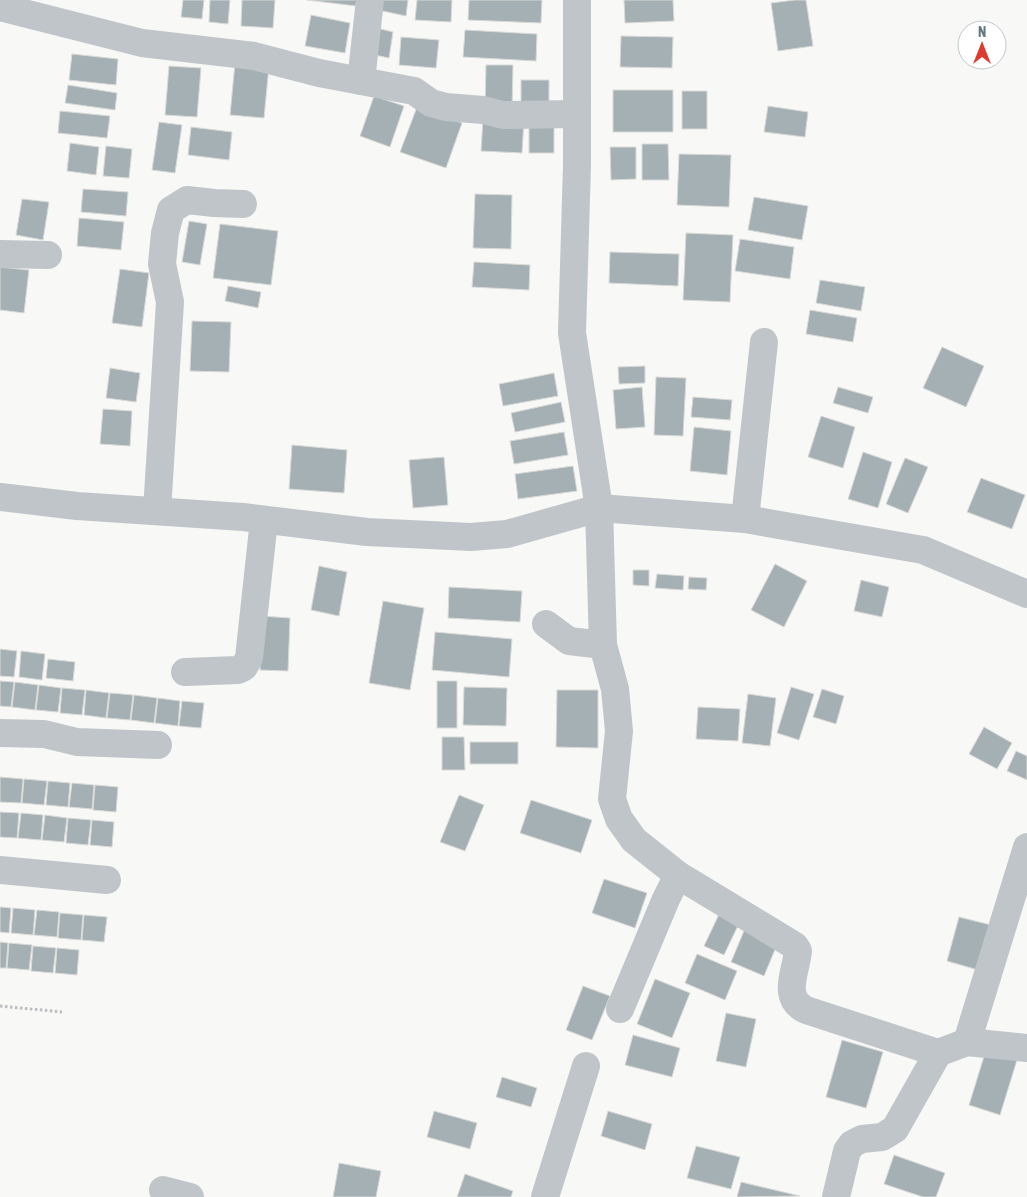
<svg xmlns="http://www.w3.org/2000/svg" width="1027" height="1197" font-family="'Asap Condensed',sans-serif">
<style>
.building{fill:#a4b0b3;stroke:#dadad8}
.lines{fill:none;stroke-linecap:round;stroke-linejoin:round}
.path{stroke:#babec0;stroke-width:3;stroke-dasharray:2.5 2.5;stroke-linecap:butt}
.minor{stroke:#bfc5c8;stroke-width:28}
</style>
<rect width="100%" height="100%" fill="#f8f8f6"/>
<g class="building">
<path d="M183,0H204L202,19L181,17Z"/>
<path d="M210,0H230L228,24L209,22Z"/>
<path d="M242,0H275L273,28L241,26Z"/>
<path d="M307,0H357L356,6Z"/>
<path d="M379,0H408L406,16L378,10Z"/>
<path d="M417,0H452L451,22L415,20Z"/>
<path d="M469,0H542L541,23L468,20Z"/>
<path d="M624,0H673L674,21L625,23Z"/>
<path d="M795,0H806L813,46L778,51L771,3Z"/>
<path d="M311,15L350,23L345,53L305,46Z"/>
<path d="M373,27L393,32L389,58L370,54Z"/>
<path d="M465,30L537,34L536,61L463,57Z"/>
<path d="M621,36L673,37L672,68L620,67Z"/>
<path d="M401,37L439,40L436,68L399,65Z"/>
<path d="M72,54L118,59L116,85L69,80Z"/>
<path d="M235,63L269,66L264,118L230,115Z"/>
<path d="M486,65H513L512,111L485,110Z"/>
<path d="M169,66L201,68L197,117L165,115Z"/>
<rect x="521" y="80" width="28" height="27"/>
<path d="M68,85L117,93L115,110L65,103Z"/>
<rect x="613" y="90" width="60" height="42"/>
<rect x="682" y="91" width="25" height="38"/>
<path d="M374,96L404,106L390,147L360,136Z"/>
<path d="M768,106L808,112L805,137L764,132Z"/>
<path d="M417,107L462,123L446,168L400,152Z"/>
<path d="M60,111L110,116L107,138L58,133Z"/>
<path d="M483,118L524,120L522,153L481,151Z"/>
<rect x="529" y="118" width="25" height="35"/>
<path d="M159,122L182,125L175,173L152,170Z"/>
<path d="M191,127L232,132L229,160L188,155Z"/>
<path d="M70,143L99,147L96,175L67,171Z"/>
<path d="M642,144H668L669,180H642Z"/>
<path d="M106,146L132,149L129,178L103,176Z"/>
<path d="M610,147H636V179L611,180Z"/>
<path d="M679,154L731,155L729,207L677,205Z"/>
<path d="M83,189L128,192L126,216L81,212Z"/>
<path d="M475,194L512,195L511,249L473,248Z"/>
<path d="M754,197L808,206L802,240L748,230Z"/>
<path d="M22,199L49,202L43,240L16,235Z"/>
<path d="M79,218L124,222L121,250L77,246Z"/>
<path d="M189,221L207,224L200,265L182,262Z"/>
<path d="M220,224L278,231L271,285L213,278Z"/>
<path d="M686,233L733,235L730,302L683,300Z"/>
<path d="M740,239L794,247L790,279L735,271Z"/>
<path d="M610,252L679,254L678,286L609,283Z"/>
<path d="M474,262L530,265L529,290L472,287Z"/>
<path d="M0,267L29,270L24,313L0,310Z"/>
<path d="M120,269L149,273L142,327L112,323Z"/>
<path d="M820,280L865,287L861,311L816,303Z"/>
<path d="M228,286L261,292L258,308L225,301Z"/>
<path d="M810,310L857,318L853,342L806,334Z"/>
<path d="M192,321L231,322L229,372L190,371Z"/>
<path d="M942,347L984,366L966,407L923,388Z"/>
<path d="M645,366V383L619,384L618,367Z"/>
<path d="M110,368L140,373L136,402L106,398Z"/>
<path d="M554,373L558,396L503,406L499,384Z"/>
<path d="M656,377L686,378L683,436L654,435Z"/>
<path d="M642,387L645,427L616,429L613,390Z"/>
<path d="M838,387L873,397L868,413L833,403Z"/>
<path d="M693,397L732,400L730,420L691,417Z"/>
<path d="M561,402L565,422L515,432L511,413Z"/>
<path d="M103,409L132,411L130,446L100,444Z"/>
<path d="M821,416L855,427L843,468L808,457Z"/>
<path d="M694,427L731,431L727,475L690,471Z"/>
<path d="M564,432L568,455L514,464L510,441Z"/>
<path d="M292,445L347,450L344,493L289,489Z"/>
<path d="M863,452L892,462L878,508L848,499Z"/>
<path d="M444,457L448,505L413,508L409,460Z"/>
<path d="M905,458L928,467L908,513L886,504Z"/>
<path d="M573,466L577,491L518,499L515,474Z"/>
<path d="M981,478L1025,495L1012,529L967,512Z"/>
<path d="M775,564L807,581L784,627L751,610Z"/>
<path d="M319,566L347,572L339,616L311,610Z"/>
<path d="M633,570H649V586L633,585Z"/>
<path d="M657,574L684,576L683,590L655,588Z"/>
<path d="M689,577L707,578L706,590L688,589Z"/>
<path d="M861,580L889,587L882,617L854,611Z"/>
<path d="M449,587L522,591L520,622L448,618Z"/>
<path d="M383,601L424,608L410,690L369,683Z"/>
<path d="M262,616L290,618L288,671L260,670Z"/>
<path d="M435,632L512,639L509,677L432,670Z"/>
<path d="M0,649L17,651L14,677L0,676Z"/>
<path d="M21,651L45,654L42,680L19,677Z"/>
<path d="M48,659L75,662L73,681L46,678Z"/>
<path d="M0,681L14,682L11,707L0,706Z"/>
<rect x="437" y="681" width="20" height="47"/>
<path d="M15,682L38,685L35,710L12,707Z"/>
<path d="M39,685L61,688L58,712L36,710Z"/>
<path d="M464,687L507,688L506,726L463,725Z"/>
<path d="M791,687L814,694L799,740L777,733Z"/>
<path d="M62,688L85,690L82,715L60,713Z"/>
<path d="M822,689L844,696L836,724L813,717Z"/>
<path d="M86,690L109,693L106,718L84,715Z"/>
<path d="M557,690H598V748L556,747Z"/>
<path d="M110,693L133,695L130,720L107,718Z"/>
<path d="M748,694L776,698L770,746L742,743Z"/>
<path d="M134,695L157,698L154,723L131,720Z"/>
<path d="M158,698L180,701L178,726L155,723Z"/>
<path d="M182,701L204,703L201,728L179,726Z"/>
<path d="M698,707L740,709L738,741L696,739Z"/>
<path d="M984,727L1012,743L997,769L969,754Z"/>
<path d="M442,737H464L465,770H442Z"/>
<rect x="470" y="742" width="48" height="22"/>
<path d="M1016,751L1027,756V780L1007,771Z"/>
<path d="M0,777L23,779L21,803L0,802Z"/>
<path d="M24,779L47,781L44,805L22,803Z"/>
<path d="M48,781L70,783L68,807L46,805Z"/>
<path d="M72,783L94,785L92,809L69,807Z"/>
<path d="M95,785L118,787L116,812L93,810Z"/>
<path d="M459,795L484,805L465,851L440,842Z"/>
<path d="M531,800L592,820L581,853L520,833Z"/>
<path d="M0,812L19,813L17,838L0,837Z"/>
<path d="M21,813L43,815L41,840L18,838Z"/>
<path d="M45,815L67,818L64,842L42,840Z"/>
<path d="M68,818L91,820L88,845L66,843Z"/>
<path d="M92,820L114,822L112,847L90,845Z"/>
<path d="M604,879L647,893L635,928L592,913Z"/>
<path d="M0,907L11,908L9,933L0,932Z"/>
<path d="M13,908L35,910L33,935L11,933Z"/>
<path d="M722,908L742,917L724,955L704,946Z"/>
<path d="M37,910L59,912L57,937L34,935Z"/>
<path d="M60,913L83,915L81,940L58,938Z"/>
<path d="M84,915L107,917L104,942L82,940Z"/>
<path d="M959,917L991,925L978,970L947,961Z"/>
<path d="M746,926L779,940L764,976L731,962Z"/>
<path d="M0,942L8,943L6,968H0Z"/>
<path d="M9,943L32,945L29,970L7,968Z"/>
<path d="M33,946L56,948L53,973L31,971Z"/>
<path d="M57,948L79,950L77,975L55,973Z"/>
<path d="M697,954L737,971L725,1000L685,983Z"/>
<path d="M655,979L690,993L672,1038L637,1024Z"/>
<path d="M583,986L610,996L592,1040L566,1030Z"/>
<path d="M726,1013L756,1019L746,1067L716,1061Z"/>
<path d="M633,1035L680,1048L672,1077L625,1065Z"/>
<path d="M842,1040L883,1052L866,1108L826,1097Z"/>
<path d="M986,1050L1017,1060L1000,1115L969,1105Z"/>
<path d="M502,1077L537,1088L531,1107L496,1097Z"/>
<path d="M434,1111L477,1123L470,1149L427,1137Z"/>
<path d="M608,1111L652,1124L645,1150L601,1136Z"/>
<path d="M696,1146L740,1157L731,1189L687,1178Z"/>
<path d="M894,1155L945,1173L936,1197H923L884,1184Z"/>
<path d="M339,1163L381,1171L376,1197H333Z"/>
<path d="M465,1174L513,1191L511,1197H457Z"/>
<path d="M741,1182L800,1196L737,1197Z"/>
</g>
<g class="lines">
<path class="path" d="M0,1006L62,1012"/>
<g class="minor">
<path d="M577,0V165L572,333L599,508L603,645L615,689L619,731L612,799L619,819L634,840L678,875L795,946L798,951C796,972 781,998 806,1010L938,1053L967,1042L1027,1048"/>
<path d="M0,7L142,43L254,56L319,73L414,91L431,103L446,107L483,110L503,115L577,114"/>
<path d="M361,81L370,0"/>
<path d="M0,254L48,255"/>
<path d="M0,497L77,506L243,517L367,532L471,537L507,534L599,508L745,519L923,550L1027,594"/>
<path d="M157,511L170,302L162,264L165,233L171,210L187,200L214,203L243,204"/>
<path d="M745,519L764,342"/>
<path d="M546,624L569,641L603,645"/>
<path d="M185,672L238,670L244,667L249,658L264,520"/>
<path d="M0,733L44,734L77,742L158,745"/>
<path d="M0,870L107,880"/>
<path d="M620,1009L666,899L678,875"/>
<path d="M967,1042L1027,847"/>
<path d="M163,1190L190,1197"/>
<path d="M545,1197L586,1066"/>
<path d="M836,1197L847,1151L852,1144L862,1139L882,1137L895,1129L938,1053"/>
</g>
</g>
<g transform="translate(982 45)"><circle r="24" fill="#ffffff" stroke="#c1c9cc"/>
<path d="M0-4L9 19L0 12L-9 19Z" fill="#de3b30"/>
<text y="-8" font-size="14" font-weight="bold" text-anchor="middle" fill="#647980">N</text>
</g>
</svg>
